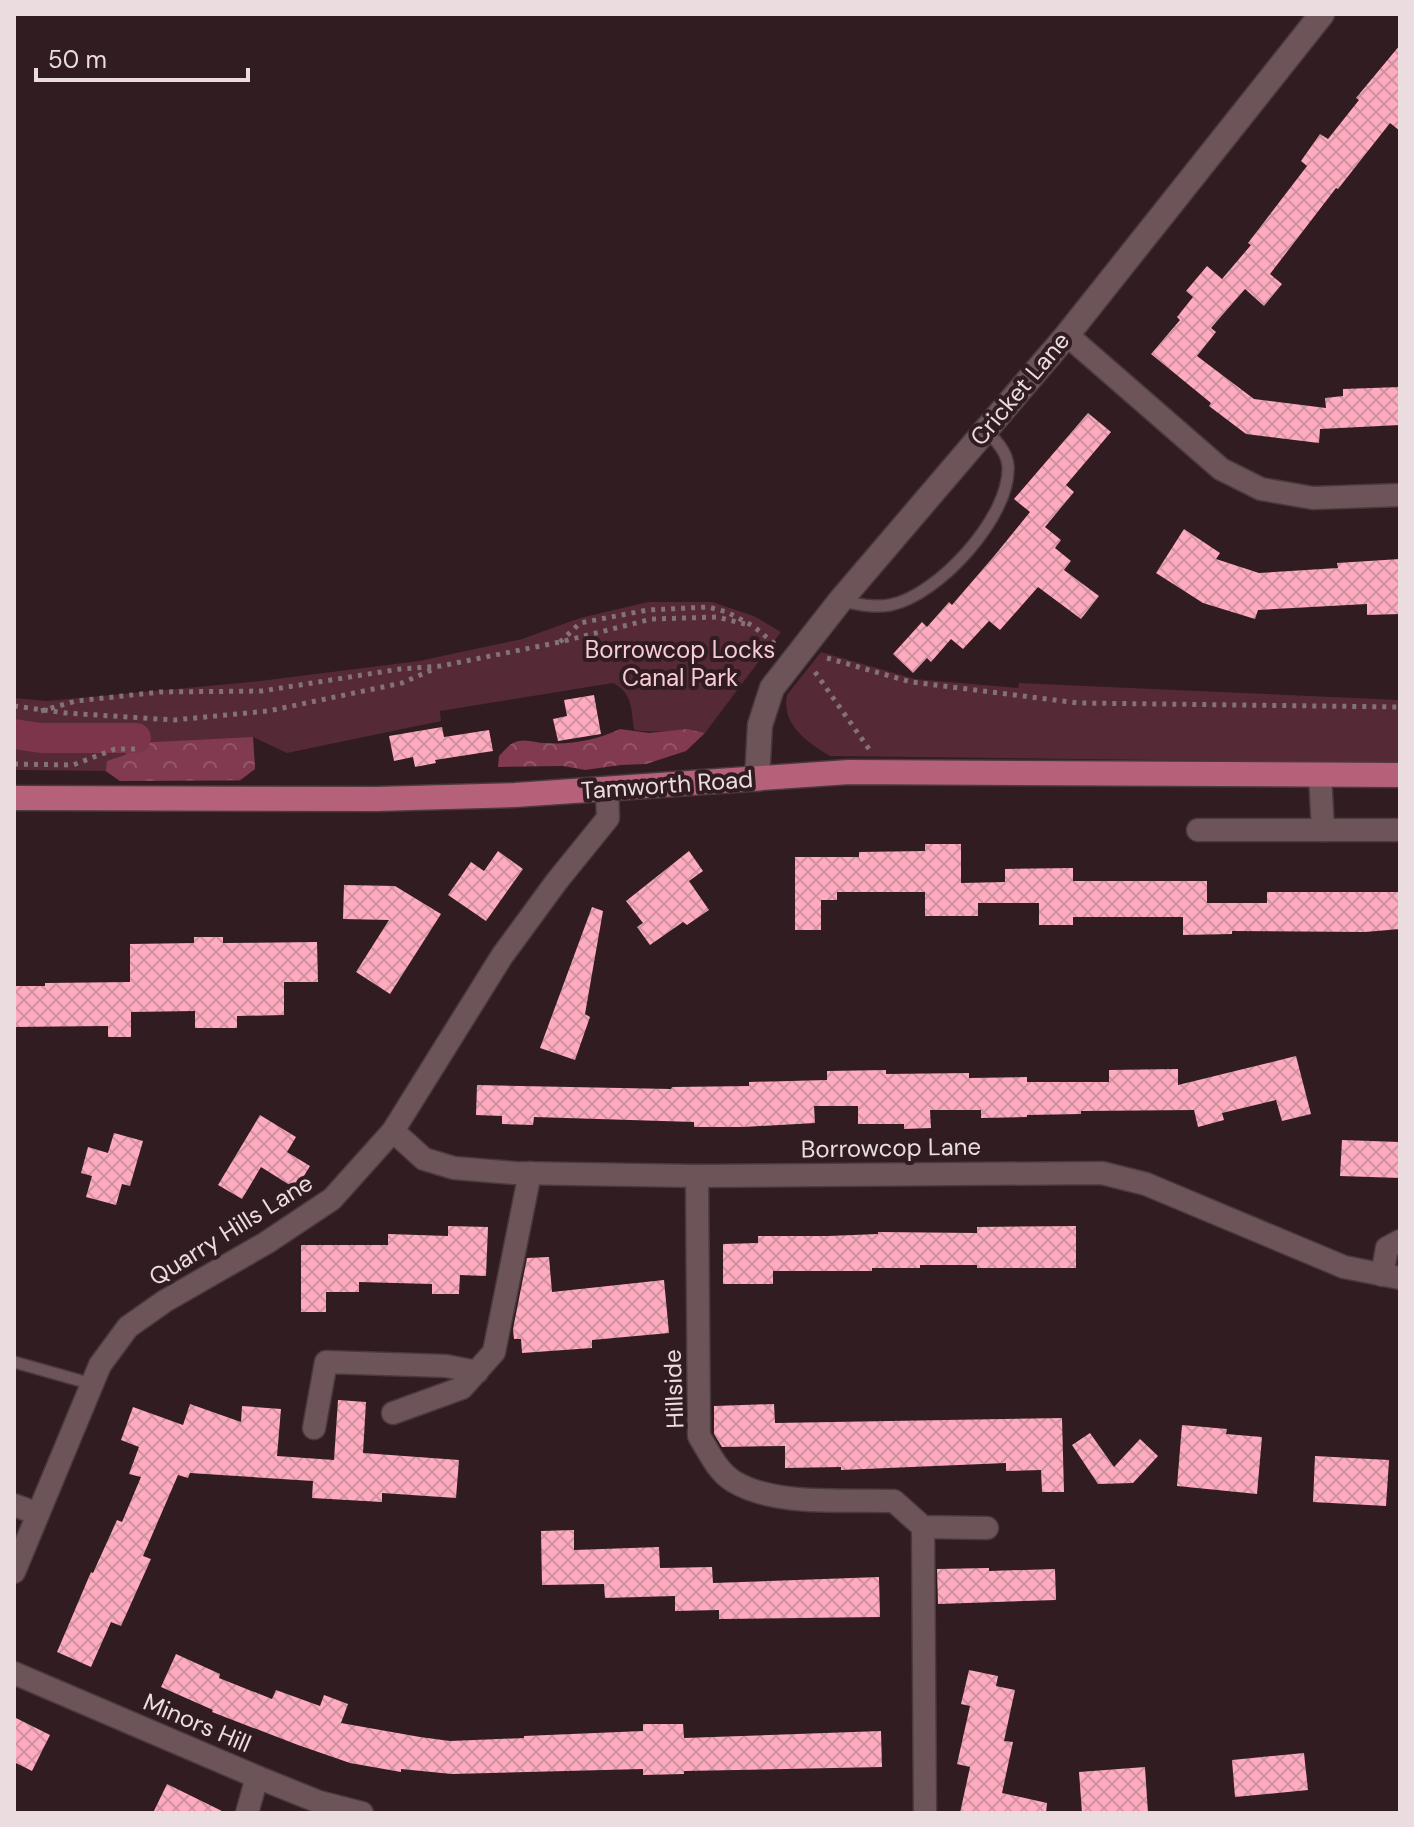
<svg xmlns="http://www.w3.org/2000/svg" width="1414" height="1827" font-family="'DM Sans',sans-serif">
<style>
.green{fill:#552935}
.forest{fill:url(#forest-crowns)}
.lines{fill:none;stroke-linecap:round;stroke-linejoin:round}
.canal{stroke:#7c354b;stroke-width:30}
.building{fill:url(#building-cross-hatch)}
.service-casing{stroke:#4a393e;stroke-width:14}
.minor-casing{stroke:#4a393e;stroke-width:25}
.tertiary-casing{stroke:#4a393e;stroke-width:27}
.primary-casing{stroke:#4a393e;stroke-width:27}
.path{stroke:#837276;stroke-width:5;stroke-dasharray:4 6;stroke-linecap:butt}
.service{stroke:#6c5459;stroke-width:11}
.minor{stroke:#6c5459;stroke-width:22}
.tertiary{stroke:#6c5459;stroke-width:24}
.primary{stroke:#b46179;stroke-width:24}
.labels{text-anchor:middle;stroke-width:8;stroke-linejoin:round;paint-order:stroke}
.street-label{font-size:24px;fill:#eadcdf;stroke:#301c21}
.park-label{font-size:24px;fill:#f8cbd5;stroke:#301c21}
</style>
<defs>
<pattern id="forest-crowns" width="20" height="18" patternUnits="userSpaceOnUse" patternTransform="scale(2)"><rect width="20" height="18" fill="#823a50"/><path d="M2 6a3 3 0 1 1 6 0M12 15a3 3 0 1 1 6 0" fill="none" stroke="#945669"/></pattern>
<pattern id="building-cross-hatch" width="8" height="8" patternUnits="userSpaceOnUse" patternTransform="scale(2)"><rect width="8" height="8" fill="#feabc0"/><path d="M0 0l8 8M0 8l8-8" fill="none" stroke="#d091a1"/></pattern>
</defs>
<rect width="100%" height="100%" fill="#301c21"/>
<g class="green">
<path d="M648,602H712L754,616L781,632L705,733C681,728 658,734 634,730C631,710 633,693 613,683L440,711L441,721L287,753L253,737L255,769L240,781H120L105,771L14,770V698L47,701L260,681L419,661L522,639L580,618Z"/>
<path d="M821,652L915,679L1018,688L1019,683L1400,700V763L830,756C808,743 781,725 787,695Z"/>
</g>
<g class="forest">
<path d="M620,729L649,733L687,729L705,733L686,751L646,764L621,765L585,770L563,766L498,767L499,756C504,751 510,742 519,741C527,739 537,743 545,743C571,745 597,740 620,729Z"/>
<path d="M253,737L255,769L240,780L120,781L106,771L107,761L125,755L136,743Z"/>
</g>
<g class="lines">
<path class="canal" d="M14,734L41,738H136"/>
</g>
<g class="building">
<path d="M1400,45V131L1390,123L1338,189L1336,188L1270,274L1282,284L1264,306L1245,289L1211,328L1216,332L1197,356L1254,399L1326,408L1325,398L1343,396V389L1400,387V425L1320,429L1319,443L1246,434L1209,406L1211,403L1151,354L1180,320L1177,317L1193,297L1186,291L1207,266L1222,279L1251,245L1248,243L1307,166L1301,161L1320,134L1328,139L1359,100L1356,98Z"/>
<path d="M1088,413L1111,432L1066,485L1074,492L1045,527L1061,540L1055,548L1071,561L1064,570L1099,596L1081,619L1038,587L1000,630L989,621L963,649L951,639L931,662L927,658L913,673L893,654L922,622L927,627L949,602L952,605L995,555L1030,512L1014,499Z"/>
<path d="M1184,529L1220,553L1216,559L1259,573L1338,568L1337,563L1400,559V614L1367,615V604L1258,610L1255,619L1203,603L1156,573Z"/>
<path d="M594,695L601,734L558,741L553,719L567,716L564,700Z"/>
<path d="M442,727L444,737L489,730L493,751L435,760L436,763L415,767L413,757L394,761L389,736Z"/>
<path d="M925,844H961V883L1005,882V869L1073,868V881H1207V903H1267V892H1400V929L1365,932L1232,931V934L1183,935V917H1073V925H1039V903H978V916H925V892H837V900H821V930H795V857H859V852L925,851Z"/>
<path d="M498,851L523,869L486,921L448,895L471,862L484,871Z"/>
<path d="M689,851L703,871L689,881L709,910L687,925L683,922L650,945L637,927L643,923L626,901Z"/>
<path d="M344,885L395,886L441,914L390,994L356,972L389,920L343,919Z"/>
<path d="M592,907L603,911L585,1014L590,1017L575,1060L540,1048Z"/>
<path d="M194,937H223V943L317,942L318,982H284V1015L237,1016V1028H195V1011L131,1012V1037H108V1026L14,1027V986H45V983L130,982V944L194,943Z"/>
<path d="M1296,1056L1311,1114L1282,1121L1276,1100L1222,1113L1224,1120L1198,1127L1194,1110L1081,1111V1114L1027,1115V1117L981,1118V1110H930L931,1128L904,1129V1124H858V1106H814L815,1123L744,1127H694V1122L534,1117L533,1125L502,1124V1116L476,1115L477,1085L671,1089L672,1087L749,1086V1082L827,1080V1071L886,1070V1074L969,1073V1078L1027,1077V1082H1109V1070L1178,1069V1085Z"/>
<path d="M260,1115L296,1137L287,1152L310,1166L296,1189L261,1167L242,1199L218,1185Z"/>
<path d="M114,1133L143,1141L130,1186L122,1184L116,1205L86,1197L92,1176L81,1173L88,1147L108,1153Z"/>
<path d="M1342,1140L1400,1142V1178L1340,1176Z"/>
<path d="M448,1226L488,1227L486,1276L460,1275L459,1294H432V1284L359,1282V1292H326V1312H301V1245H388V1234L448,1236Z"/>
<path d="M1076,1226V1268H977V1265H920V1268H872V1271H773V1284H723V1244L758,1243V1236H828L878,1234V1232L977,1233V1227Z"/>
<path d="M549,1257L552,1292L664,1280L669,1333L592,1340V1348L522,1353L521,1339H514L513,1329L527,1258Z"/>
<path d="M338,1400L366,1402L363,1453L459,1460L456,1498L382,1493V1502L312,1498L313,1481L190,1473L188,1478L178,1475L143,1556L151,1559L121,1626L111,1622L91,1667L57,1652L91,1572L93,1573L117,1520L122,1522L141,1477L129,1474L139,1447L121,1440L133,1407L183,1425L190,1404L241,1422L242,1406L281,1409L277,1456L334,1460Z"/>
<path d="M774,1404L775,1423L1062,1418L1064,1492H1042L1041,1470L1006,1471V1463L841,1470V1467L785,1468V1446L722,1447L714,1434V1406Z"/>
<path d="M1182,1425L1227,1429L1226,1434L1262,1437L1257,1494L1177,1486Z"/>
<path d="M1090,1433L1114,1467L1140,1439L1158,1456L1133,1483L1098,1484L1072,1445Z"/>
<path d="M1315,1456L1389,1460L1386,1506L1313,1502Z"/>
<path d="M574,1530V1550L659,1547L660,1568L712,1567L713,1583L879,1577L880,1617L719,1619V1610L675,1611V1596L605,1598L604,1584L542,1585L541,1531Z"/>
<path d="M989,1568V1571L1055,1569L1056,1600L938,1604L937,1569Z"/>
<path d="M176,1654L220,1674L219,1678L272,1699L276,1690L320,1706L324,1695L348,1704L341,1723L420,1737L450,1741L524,1738V1736L643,1731V1724H683L684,1738L881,1731L882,1767L684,1771V1774L643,1775V1769L452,1774L401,1769V1772L350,1763L298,1745L212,1712L213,1710L161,1687Z"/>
<path d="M969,1670L998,1676L996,1686L1015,1690L1004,1741L1013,1742L1002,1793L1047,1803L1046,1813H960L970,1767L957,1764L970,1706L961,1704Z"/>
<path d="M14,1717L50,1735L32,1771L14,1762Z"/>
<path d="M1304,1753L1308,1790L1235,1797L1232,1760Z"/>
<path d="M1145,1767L1148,1813H1082L1079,1772Z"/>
<path d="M167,1784L226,1813H153Z"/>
</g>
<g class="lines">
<g class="service-casing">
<g id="service">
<path d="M840,601C856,604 873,608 890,605C938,596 1011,516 1008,466C1007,451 995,439 985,430"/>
<path d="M14,1362L92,1384"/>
</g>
</g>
<g class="minor-casing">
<g id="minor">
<path d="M1067,335L1221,469L1261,489L1313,498L1400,495"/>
<path d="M1320,775L1323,830"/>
<path d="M1198,830H1400"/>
<path d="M393,1131L424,1159L454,1168L515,1173L697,1176L1102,1173L1146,1184L1344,1267L1400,1278"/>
<path d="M697,1176L699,1436C709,1452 717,1471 733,1481C775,1507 846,1499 894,1501L923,1527L987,1528"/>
<path d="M1382,1275L1387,1248L1400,1241"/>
<path d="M393,1413L462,1388L494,1352L530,1173"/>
<path d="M314,1428L326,1362L446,1366L477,1372"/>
<path d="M14,1505L38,1514"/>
<path d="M923,1527L925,1813"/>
<path d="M14,1572L100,1365L128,1327L165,1301L266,1243L332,1199L393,1131L502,956L557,881L608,818L607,789"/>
<path d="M14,1673L257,1777L319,1802L362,1813"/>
<path d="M247,1813L257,1777"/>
</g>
</g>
<g class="tertiary-casing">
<path id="tertiary" d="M757,779L760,725L772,688L840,601L1067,335L1322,14"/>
</g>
<g class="primary-casing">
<path id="primary" d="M14,798L376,799L515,795L849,772L1400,775"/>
</g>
<g class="path">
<path d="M560,642L580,623L648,610L708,607L727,612L753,626L775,644"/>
<path d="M827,658L911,682L1079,703L1400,707"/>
<path d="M815,672L869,749"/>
<path d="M14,706L66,713L174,720L268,711L402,683L436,668"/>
<path d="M41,711L76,701L160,692L262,691L400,669L441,666L560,642L652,619L717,617L745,624"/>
<path d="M14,764L73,765L115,749H136"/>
</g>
<use href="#service" class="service"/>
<use href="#minor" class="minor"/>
<use href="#tertiary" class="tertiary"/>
<use href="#primary" class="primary"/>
</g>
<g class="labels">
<g class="street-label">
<text transform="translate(1020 389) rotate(-50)" y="8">Cricket Lane</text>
<text transform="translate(667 785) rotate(-4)" y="8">Tamworth Road</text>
<text transform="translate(891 1148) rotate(-1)" y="8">Borrowcop Lane</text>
<text transform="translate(231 1230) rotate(-32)" y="8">Quarry Hills Lane</text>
<text transform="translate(674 1389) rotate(-92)" y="8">Hillside</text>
<text transform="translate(197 1723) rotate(23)" y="8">Minors Hill</text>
</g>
<g class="park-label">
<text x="680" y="658">Borrowcop Locks<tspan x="680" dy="28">Canal Park</tspan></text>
</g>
</g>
<rect width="1414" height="1827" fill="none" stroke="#eadcdf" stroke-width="32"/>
<path d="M36 68v12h212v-12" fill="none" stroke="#eadcdf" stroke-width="4"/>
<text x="48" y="68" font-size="24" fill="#eadcdf" stroke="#301c21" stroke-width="6" paint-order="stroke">50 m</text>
</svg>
